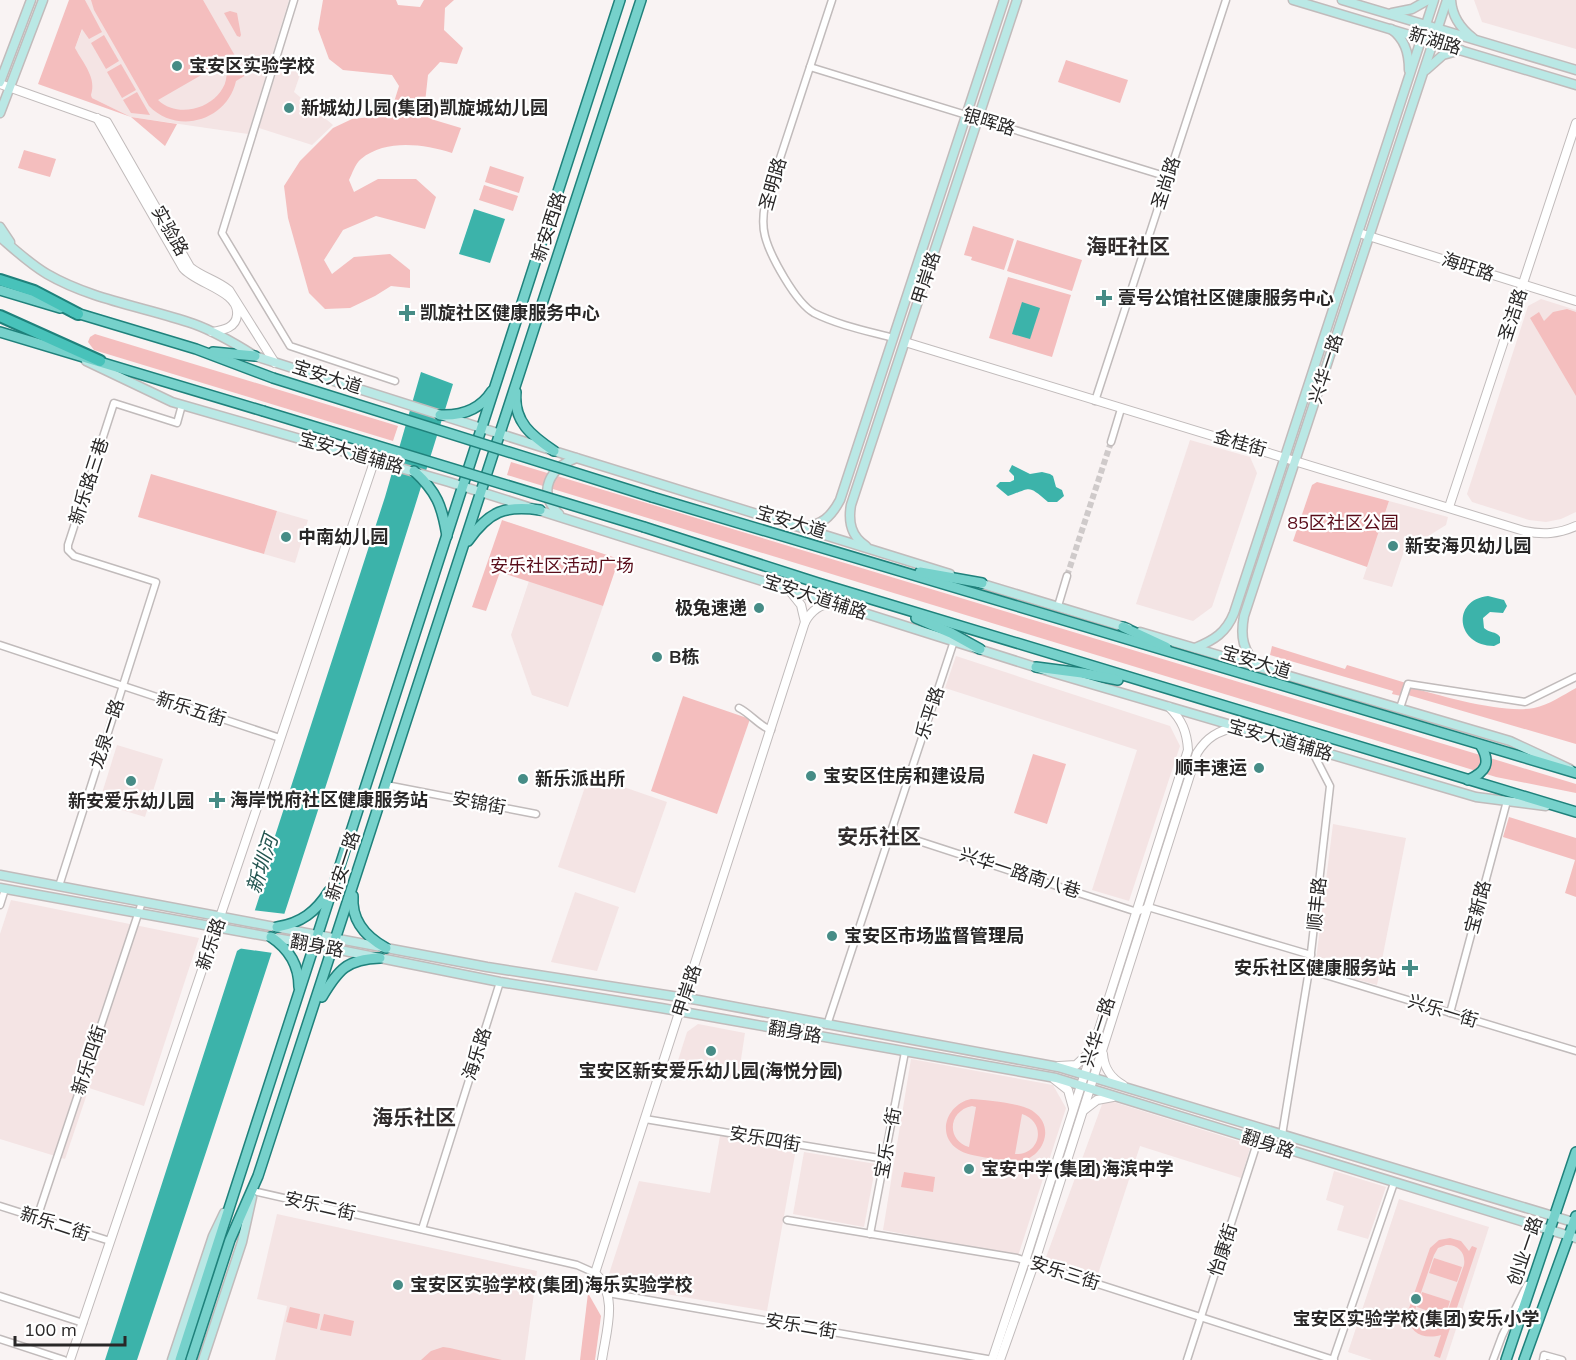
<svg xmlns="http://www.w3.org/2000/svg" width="1576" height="1360" font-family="Mulish,'Noto Sans SC',sans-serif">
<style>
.built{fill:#f4e4e4}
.green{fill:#f4bebe;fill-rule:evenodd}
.water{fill:#3cb3aa}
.pier{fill:#f9f3f3}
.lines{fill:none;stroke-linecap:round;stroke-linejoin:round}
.minor-tunnel{stroke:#cfcaca;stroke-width:6;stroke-dasharray:6 3;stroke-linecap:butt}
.minor-casing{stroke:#c1bbbb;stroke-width:9}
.tertiary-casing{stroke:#c1bbbb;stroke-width:10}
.secondary-casing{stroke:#c1bbbb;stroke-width:11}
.primary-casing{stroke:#1f817b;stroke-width:12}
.trunk-casing{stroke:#1f817b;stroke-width:14}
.minor{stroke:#fff;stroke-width:6}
.tertiary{stroke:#fff;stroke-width:8}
.secondary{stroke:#bae8e5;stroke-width:8}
.primary{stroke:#76d1cb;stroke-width:9}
.trunk{stroke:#48c2ba;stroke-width:10}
.primary-bridge-casing{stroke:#1f817b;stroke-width:12;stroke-linecap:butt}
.primary-bridge{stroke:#76d1cb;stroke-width:9}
.poi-dot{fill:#468c86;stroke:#fff;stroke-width:2}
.labels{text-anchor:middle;stroke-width:4.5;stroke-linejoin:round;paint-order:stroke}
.street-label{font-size:18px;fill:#292727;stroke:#fff}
.poi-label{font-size:18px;font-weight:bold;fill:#292727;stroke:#fff;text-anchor:start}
.park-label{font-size:18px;fill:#590c19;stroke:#fff}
.water-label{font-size:20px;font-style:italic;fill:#235550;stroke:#fff}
.quarter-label{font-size:21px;font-weight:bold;fill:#322d2d;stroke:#fff}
</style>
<rect width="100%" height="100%" fill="#f9f3f3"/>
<g class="built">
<path d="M85,0H289L248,134L131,117L92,98L75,48L90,10Z"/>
<path d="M1474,0H1576V49L1482,22Z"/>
<path d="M281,58L301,72L294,92L333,125L312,145L259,128Z"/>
<path d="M1541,299L1576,310V512L1561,519L1546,522L1529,520L1472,502L1467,494L1528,306Z"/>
<path d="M1190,440L1250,457L1257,473L1212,607L1193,621L1136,604Z"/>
<path d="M1389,501L1448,517L1446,525L1404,551L1392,587L1363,579Z"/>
<path d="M277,511L308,520L295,563L264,554Z"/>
<path d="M529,581L603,606L568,707L532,695L511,635Z"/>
<path d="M956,656L1170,726L1180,746L1129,901L1092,890L1137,750L945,688Z"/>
<path d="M117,745L163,759L145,817L99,803Z"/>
<path d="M589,775L667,802L635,893L558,867Z"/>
<path d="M1333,824L1406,838L1377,985L1315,968Z"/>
<path d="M575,892L619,907L597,971L551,962Z"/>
<path d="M11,900L199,938L144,1106L89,1088L65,1159L0,1139V934Z"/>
<path d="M698,1024L745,1033L738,1079L675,1070L687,1032Z"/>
<path d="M911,1059L1053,1085L1066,1108L1018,1256L883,1230Z"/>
<path d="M1104,1099L1251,1145L1241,1178L1140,1146L1097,1277L1045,1260Z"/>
<path d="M720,1136L796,1149L767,1311L618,1286L609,1274L639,1181L710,1193Z"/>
<path d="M804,1152L876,1164L864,1227L793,1214Z"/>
<path d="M1334,1171L1386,1187L1368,1239L1337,1230L1344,1206L1326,1200Z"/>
<path d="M1399,1199L1489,1227L1446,1360H1372L1348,1352Z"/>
<path d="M277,1214L537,1271L525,1360H275L287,1306L257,1299Z"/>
</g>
<g class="green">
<path d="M69,0H85L102,32L89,39L82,29L75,48C83,63 97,78 91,95L92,98L131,117L177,124L165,146L131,117L38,84Z"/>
<path d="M91,0H203L246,75L236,81C227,121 177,135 149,106L94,10ZM224,62C239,96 186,126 158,100Z"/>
<path d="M323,0H396L398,5L420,7L424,0H454L445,8L444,30L463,48L457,64L440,62L428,75L424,112L431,119L461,128L452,153C423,144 386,139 361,159C355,164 352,174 349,180L354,192L378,179H416L436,197L425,229L376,216L343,230L324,260L332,274L354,257L390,254L410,270V288L391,286L375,296L350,308L325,309L309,293L288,218L284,186L300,161L333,128L352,119L390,115L399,86L392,75L343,70L329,59L318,29Z"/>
<path d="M230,11L237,13L241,35L240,37L237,36L224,13Z"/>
<path d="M104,35L119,61L106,69L91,43Z"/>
<path d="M1066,60L1128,80L1120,103L1058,82Z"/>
<path d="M121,64L136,90L122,98L107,72Z"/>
<path d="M137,92L150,115L131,113L123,100Z"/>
<path d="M24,150L56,159L50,177L18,168Z"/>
<path d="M490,166L524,177L519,193L485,182Z"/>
<path d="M484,185L518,196L513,211L479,200Z"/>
<path d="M973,226L1014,239L1004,270L971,260L972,257L964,255Z"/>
<path d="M1017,240L1082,260L1072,291L1007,271Z"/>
<path d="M1008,277L1071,295L1052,357L989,338Z"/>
<path d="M1567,309L1576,312V396L1530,318L1539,312L1544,321L1553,312Z"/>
<path d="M95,334L398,426L393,441L94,350L88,342L90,337Z"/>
<path d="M511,462L1576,784V793L1496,777L507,475Z"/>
<path d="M151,474L277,511L264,554L138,517Z"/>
<path d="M1317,482L1389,501L1367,567L1293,541L1312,485Z"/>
<path d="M502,520L619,559L603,606L500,572L486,611L472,607Z"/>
<path d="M1272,646L1345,669L1347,665L1406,683L1401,696L1392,694L1393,691L1270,655Z"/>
<path d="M1410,687C1441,696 1503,714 1534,708C1549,705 1563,695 1576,688V744L1408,695Z"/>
<path d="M683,696L750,719L717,814L651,791Z"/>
<path d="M1033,754L1066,764L1047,824L1014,813Z"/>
<path d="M1509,817L1576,838V897L1565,893L1575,860L1503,837Z"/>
<path d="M971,1099C986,1100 1023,1103 1034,1112C1058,1129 1040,1164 1013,1161C999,1159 970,1157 959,1150C935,1135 947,1104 971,1099ZM972,1106L976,1107L969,1147C946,1140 948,1111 972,1106ZM1022,1114C1047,1122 1041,1155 1015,1154Z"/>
<path d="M904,1172L935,1177L933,1192L901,1187Z"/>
<path d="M1450,1238L1461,1241L1469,1251L1472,1246L1477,1248L1440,1358L1434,1356L1441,1335C1423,1340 1409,1333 1407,1314L1430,1248L1439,1240ZM1446,1245C1458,1244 1466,1253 1464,1265L1443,1324L1437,1329L1425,1330L1416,1322L1415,1310L1434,1255L1438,1248Z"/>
<path d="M1434,1258L1462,1267L1457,1282L1429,1273Z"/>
<path d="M1422,1292L1450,1301L1445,1317L1417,1307Z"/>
<path d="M588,1293L601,1316L595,1360H580Z"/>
<path d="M290,1307L320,1314L317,1329L286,1322Z"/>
<path d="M324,1314L354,1321L351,1336L320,1330Z"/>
<path d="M443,1347L450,1348L502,1360H421L431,1351Z"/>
</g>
<g class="water">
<path d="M474,209L505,219L490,263L459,254Z"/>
<path d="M1022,302L1040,308L1030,339L1012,334Z"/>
<path d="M421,372L453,384C352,711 245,1036 137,1360H105L237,951L243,947L265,879L263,873L385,497Z"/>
<path d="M1012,465L1030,474L1042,472L1050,474L1053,476L1056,487L1062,490L1064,496L1057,502H1048C1027,484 1032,488 1008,496L996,486L1000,482H1010L1014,480V476L1009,471Z"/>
<path d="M1488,596L1504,600L1507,606L1503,613L1490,612L1483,618L1484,628C1489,633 1496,631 1500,637V643L1494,646C1456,646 1451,600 1488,596Z"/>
</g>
<path class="pier" d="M252,910L286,914L273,953L237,948L241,945Z"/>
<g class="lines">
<path class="minor-tunnel" d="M1067,576L1111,442"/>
<g class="minor-casing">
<g id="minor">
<path d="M294,0L222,233L290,346L395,381"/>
<path d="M832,0L765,204C763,215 762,225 765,236C770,256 796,303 814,313C838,325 867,331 893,338"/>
<path d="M810,67L1168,177"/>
<path d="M1095,401L1226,0"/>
<path d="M1111,442L1121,409"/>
<path d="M1058,606L1067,576"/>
<path d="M0,645L280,738"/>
<path d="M739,708C751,714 759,726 771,730"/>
<path d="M1400,708L1408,684L1525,702L1576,677"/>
<path d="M386,785L536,814"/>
<path d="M891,832L1137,912L1148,907L1311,955"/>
<path d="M59,886L156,582L74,556L68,550V545L114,403L177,423L182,405"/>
<path d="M0,905L5,889"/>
<path d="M1309,970L1576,1051"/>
<path d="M1450,1013L1507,801"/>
<path d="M827,1025L954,641"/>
<path d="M645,1119L885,1159"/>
<path d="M1282,1135L1309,970L1330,786L1311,749"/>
<path d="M253,1191L577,1265L595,1273"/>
<path d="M0,1206L110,1241"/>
<path d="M37,1218L142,902"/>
<path d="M787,1220L1017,1258L1334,1360"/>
<path d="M422,1229L500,982"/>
<path d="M870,1234L905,1052"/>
<path d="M608,1293L993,1360"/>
<path d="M0,1296L83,1323"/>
<path d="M0,1339L64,1360"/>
<path d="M1187,1360L1258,1140"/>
<path d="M1333,1360L1394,1183"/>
<path d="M1493,1360L1502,1336L1527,1285"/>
<path d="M1543,1360L1544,1355L1562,1360"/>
</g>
</g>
<g class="tertiary-casing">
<g id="tertiary">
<path d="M0,84L107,122L190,267C202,277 217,280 229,290L275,363"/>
<path d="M97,118L183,268C196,284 240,291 237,315C236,328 223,330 212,332"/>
<path d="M1359,233L1576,301"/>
<path d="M905,342L1524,531C1543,535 1558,534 1576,526"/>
<path d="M1449,507L1576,123"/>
<path d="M789,590L801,605L805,622"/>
<path d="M1103,1054C1104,1069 1111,1078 1123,1085"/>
<path d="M1059,1066L1076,1065L1090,1052"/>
<path d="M1054,1079L1068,1090L1073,1108"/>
<path d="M1084,1110L1097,1100L1113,1097"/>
<path d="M70,1360L375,459"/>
<path d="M602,1360C606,1331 619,1296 595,1273L805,622C811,611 820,604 833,603"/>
<path d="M992,1360L1025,1261L1188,750C1187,732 1182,720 1169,707"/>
<path d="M1000,1360L1034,1264L1197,753C1207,737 1218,731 1236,727"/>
</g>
</g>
<g class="secondary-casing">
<g id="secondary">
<path d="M1293,0L1576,85"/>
<path d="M1342,0L1576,70"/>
<path d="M1451,0C1452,16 1460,28 1473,38"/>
<path d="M1392,13L1412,9L1428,0"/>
<path d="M1391,29C1405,39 1409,53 1409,70"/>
<path d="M1426,70L1443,55L1461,50"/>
<path d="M0,82L31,0"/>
<path d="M0,113L43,0"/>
<path d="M0,227L10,242"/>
<path d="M0,237C15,250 30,264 47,274C92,300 145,307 194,324C216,332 236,344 255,356L554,451L950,574"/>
<path d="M86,361L172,402L449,482L1054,673L1476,797L1546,806"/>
<path d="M559,514C536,492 550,468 576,458"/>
<path d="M803,527C822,525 831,517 840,500L1004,0"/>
<path d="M866,546C851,536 848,522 851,505L1017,0"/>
<path d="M976,582L1128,628"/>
<path d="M1140,632L1510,741L1570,769"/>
<path d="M1195,648C1214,640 1226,633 1234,613L1434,0"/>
<path d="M1258,666C1243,651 1240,637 1244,616L1447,0"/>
<path d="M0,875L487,967L698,1000L1058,1067L1576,1223"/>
<path d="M0,888L315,945L500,982L661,1008L1056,1078L1576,1238"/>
<path d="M172,1360L213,1236L224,1213"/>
<path d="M203,1360L242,1242L252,1197"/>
</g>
</g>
<g class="primary-casing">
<g id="primary">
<path d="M0,290L60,308"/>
<path d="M73,312L196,349L273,378"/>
<path d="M0,332L263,411"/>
<path d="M213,352L255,356"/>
<path d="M516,392C513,422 532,436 554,451"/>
<path d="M440,415C462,416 480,410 492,391"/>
<path d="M414,471C437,492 442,506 447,536"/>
<path d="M652,497L1576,773"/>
<path d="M644,527L818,583L1576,812"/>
<path d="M468,541C489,511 505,505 540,510"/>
<path d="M920,572L982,583"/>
<path d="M916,618L951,633L980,649"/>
<path d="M1123,627L1166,647"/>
<path d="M1036,667L1082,673L1118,680"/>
<path d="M1468,780C1486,772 1491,763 1481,746"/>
<path d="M353,896C351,921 366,937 386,948"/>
<path d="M277,927C301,923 316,912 329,891"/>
<path d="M271,937C289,949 299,965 299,987"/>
<path d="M322,997C338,970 347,959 380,958"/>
<path d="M180,1360L620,0"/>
<path d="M191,1360L230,1240L258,1176L641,0"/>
<path d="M1506,1360L1576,1152"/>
<path d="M1524,1360L1576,1216"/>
</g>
</g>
<g class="trunk-casing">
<g id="trunk">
<path d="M0,280L34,291L78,314"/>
<path d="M0,316L100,361"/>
</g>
</g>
<use href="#minor" class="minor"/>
<use href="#tertiary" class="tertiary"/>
<use href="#secondary" class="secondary"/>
<use href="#primary" class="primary"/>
<use href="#trunk" class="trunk"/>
<g class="primary-bridge-casing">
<g id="primary-bridge">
<path d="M273,378L652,497"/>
<path d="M263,411L644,527"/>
</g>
</g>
<use href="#primary-bridge" class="primary-bridge"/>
</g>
<g class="poi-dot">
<circle cx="177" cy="66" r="6"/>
<circle cx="289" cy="108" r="6"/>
<path d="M1101 289h6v6h6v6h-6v6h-6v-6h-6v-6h6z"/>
<path d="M404 304h6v6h6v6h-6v6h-6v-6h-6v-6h6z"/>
<circle cx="286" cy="537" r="6"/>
<circle cx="1393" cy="546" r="6"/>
<circle cx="759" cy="608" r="6"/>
<circle cx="657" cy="657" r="6"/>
<circle cx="1259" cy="768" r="6"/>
<circle cx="811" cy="776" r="6"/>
<circle cx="523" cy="779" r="6"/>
<circle cx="131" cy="781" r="6"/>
<path d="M214 791h6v6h6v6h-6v6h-6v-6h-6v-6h6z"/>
<circle cx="832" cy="936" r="6"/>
<path d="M1407 959h6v6h6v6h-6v6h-6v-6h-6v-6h6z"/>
<circle cx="711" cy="1051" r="6"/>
<circle cx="969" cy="1169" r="6"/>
<circle cx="398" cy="1285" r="6"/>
<circle cx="1416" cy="1299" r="6"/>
</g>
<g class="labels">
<g class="street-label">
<text transform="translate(1435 41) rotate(17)" y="6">新湖路</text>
<text transform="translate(989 122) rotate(17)" y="6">银晖路</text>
<text transform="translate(1166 183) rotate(-72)" y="6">圣尚路</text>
<text transform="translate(773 184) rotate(-74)" y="6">圣明路</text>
<text transform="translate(549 227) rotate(-72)" y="6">新安西路</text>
<text transform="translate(170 231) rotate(60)" y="6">实验路</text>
<text transform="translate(1468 267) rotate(18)" y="6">海旺路</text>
<text transform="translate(926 278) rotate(-72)" y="6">甲岸路</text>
<text transform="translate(1513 315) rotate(-72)" y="6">圣洁路</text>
<text transform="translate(1326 369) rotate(-72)" y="6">兴华一路</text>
<text transform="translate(327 377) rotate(18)" y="6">宝安大道</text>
<text transform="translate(1240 443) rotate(16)" y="6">金桂街</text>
<text transform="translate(351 453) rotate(16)" y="6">宝安大道辅路</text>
<text transform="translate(89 481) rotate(-72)" y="6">新乐路三巷</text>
<text transform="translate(791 522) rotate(17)" y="6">宝安大道</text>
<text transform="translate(815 597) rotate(18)" y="6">宝安大道辅路</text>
<text transform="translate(1256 662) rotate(17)" y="6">宝安大道</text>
<text transform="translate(191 709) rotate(18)" y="6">新乐五街</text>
<text transform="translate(930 713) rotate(-72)" y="6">乐平路</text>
<text transform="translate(107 734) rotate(-72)" y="6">龙泉一路</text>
<text transform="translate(1280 740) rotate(16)" y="6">宝安大道辅路</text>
<text transform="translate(479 803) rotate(11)" y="6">安锦街</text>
<text transform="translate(343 866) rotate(-72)" y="6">新安一路</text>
<text transform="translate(1020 873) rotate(18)" y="6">兴华一路南八巷</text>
<text transform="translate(1317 904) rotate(-84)" y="6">顺丰路</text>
<text transform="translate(1478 907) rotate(-75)" y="6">宝新路</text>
<text transform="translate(211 944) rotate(-71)" y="6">新乐路</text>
<text transform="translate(317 946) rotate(11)" y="6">翻身路</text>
<text transform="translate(687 991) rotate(-72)" y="6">甲岸路</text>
<text transform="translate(1443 1011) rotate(17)" y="6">兴乐一街</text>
<text transform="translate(795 1032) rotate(10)" y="6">翻身路</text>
<text transform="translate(1098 1032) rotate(-72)" y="6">兴华一路</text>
<text transform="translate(477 1054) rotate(-72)" y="6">海乐路</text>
<text transform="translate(89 1060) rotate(-72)" y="6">新乐四街</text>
<text transform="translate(765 1139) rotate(10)" y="6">安乐四街</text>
<text transform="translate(888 1143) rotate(-79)" y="6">宝乐一街</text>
<text transform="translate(1268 1144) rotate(18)" y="6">翻身路</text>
<text transform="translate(320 1206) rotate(13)" y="6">安乐二街</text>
<text transform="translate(55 1224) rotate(18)" y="6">新乐二街</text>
<text transform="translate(1223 1250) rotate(-72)" y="6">怡康街</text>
<text transform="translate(1525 1251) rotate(-71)" y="6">创业一路</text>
<text transform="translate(1065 1273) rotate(18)" y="6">安乐三街</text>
<text transform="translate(801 1326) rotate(10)" y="6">安乐二街</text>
</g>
<g class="poi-label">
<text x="189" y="72">宝安区实验学校</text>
<text x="301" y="114">新城幼儿园(集团)凯旋城幼儿园</text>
<text x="1118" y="304">壹号公馆社区健康服务中心</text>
<text x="420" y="319">凯旋社区健康服务中心</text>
<text x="298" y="543">中南幼儿园</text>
<text x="1405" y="552">新安海贝幼儿园</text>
<text x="747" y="614" text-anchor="end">极兔速递</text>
<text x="669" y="663">B栋</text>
<text x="1247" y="774" text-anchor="end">顺丰速运</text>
<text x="823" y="782">宝安区住房和建设局</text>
<text x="535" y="785">新乐派出所</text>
<text x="230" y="806">海岸悦府社区健康服务站</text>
<text x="131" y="807" text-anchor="middle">新安爱乐幼儿园</text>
<text x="844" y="942">宝安区市场监督管理局</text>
<text x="1396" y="974" text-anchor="end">安乐社区健康服务站</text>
<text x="711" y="1077" text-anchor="middle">宝安区新安爱乐幼儿园(海悦分园)</text>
<text x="981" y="1175">宝安中学(集团)海滨中学</text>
<text x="410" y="1291">宝安区实验学校(集团)海乐实验学校</text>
<text x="1416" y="1325" text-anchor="middle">宝安区实验学校(集团)安乐小学</text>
</g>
<g class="park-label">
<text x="1343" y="529">85区社区公园</text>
<text x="562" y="572">安乐社区活动广场</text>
</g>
<g class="water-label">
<text transform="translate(262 864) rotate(-72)" y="7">新圳河</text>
</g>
<g class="quarter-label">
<text x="1128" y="254">海旺社区</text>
<text x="879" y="844">安乐社区</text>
<text x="414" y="1125">海乐社区</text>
</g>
</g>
<path d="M15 1336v9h110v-9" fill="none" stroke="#292727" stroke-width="3"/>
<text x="24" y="1336" font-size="18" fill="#292727" stroke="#ffffff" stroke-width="4.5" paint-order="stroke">100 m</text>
</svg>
